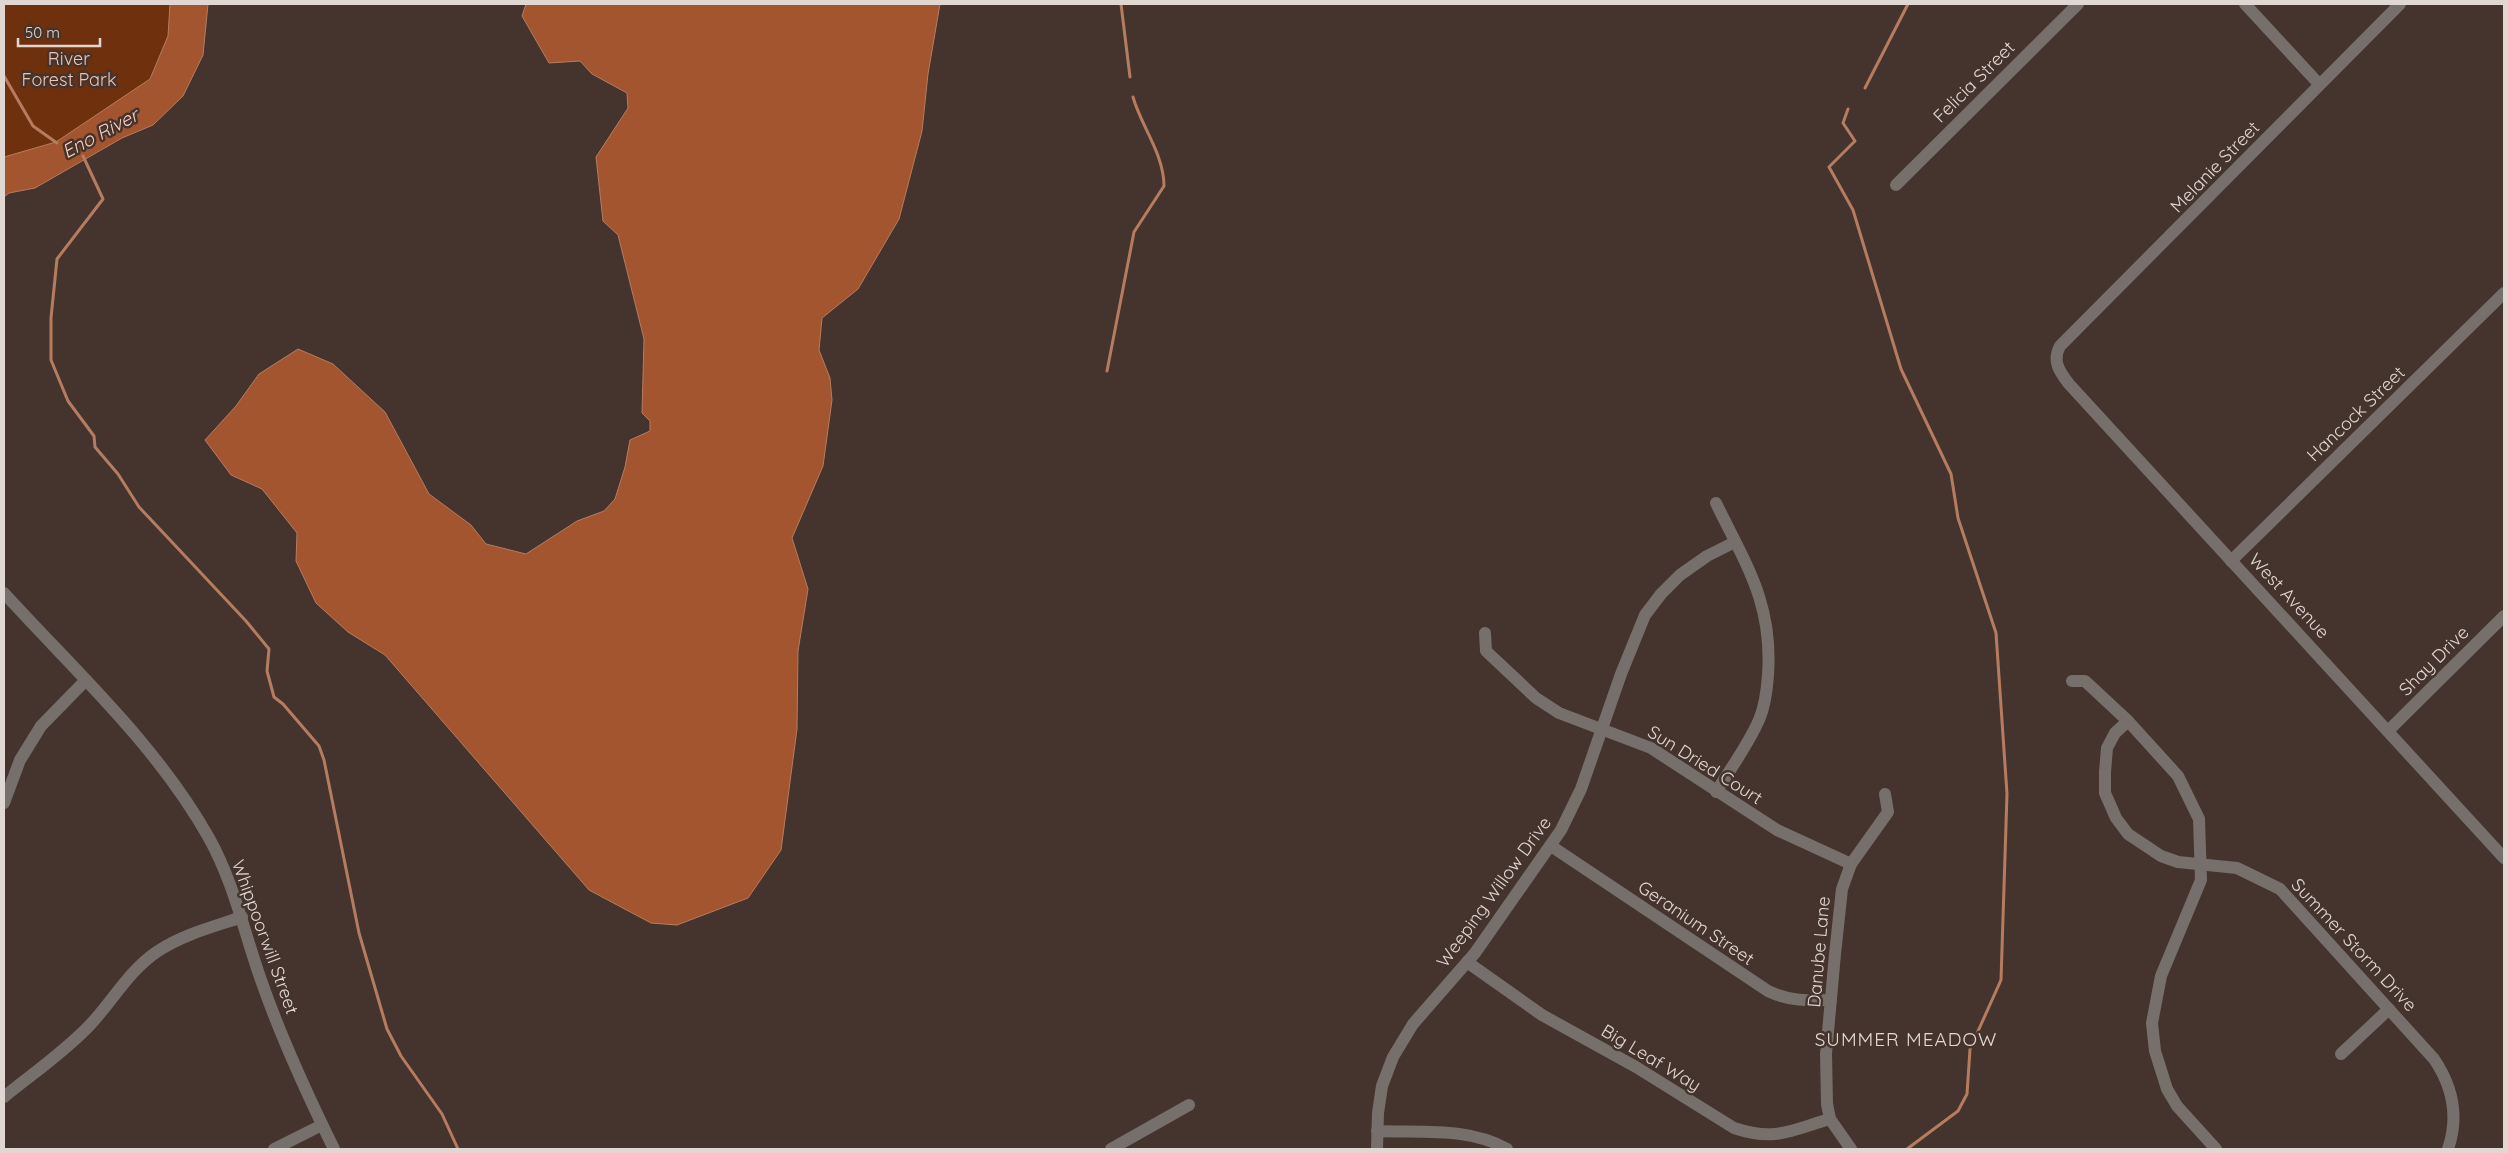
<svg xmlns="http://www.w3.org/2000/svg" width="2508" height="1153" font-family="Quicksand,sans-serif">
<style>
.green{fill:#6f300d}
.water{fill:#a3552f;stroke:#b67c60}
.lines{fill:none;stroke-linecap:round;stroke-linejoin:round}
.stream{stroke:#b67c60;stroke-width:3}
.minor{stroke:#776f6b;stroke-width:12}
.labels{text-anchor:middle;stroke-width:5;stroke-linejoin:round;paint-order:stroke}
.park-label{font-size:18px;fill:#f0c4b0;stroke:#44342d}
.street-label{font-size:18px;fill:#e1d7d2;stroke:#44342d}
.water-label{font-size:19px;font-style:italic;fill:#fbceba;stroke:#44342d}
.neighbourhood-label{font-size:19px;letter-spacing:1px;fill:#e1d7d2;stroke:#44342d}
</style>
<rect width="100%" height="100%" fill="#44342d"/>
<path class="green" d="M4,4H186L176,73L136,110L4,167Z"/>
<g class="water">
<path d="M170,4H208L203,55L183,96L153,125L122,138L35,188L9,193L4,197V157L56,142L150,79L168,36Z"/>
<path d="M526,4H940L928,74L922,131L899,219L858,289L822,318L819,350L830,378L832,400L823,466L792,538L808,589L798,651L797,729L781,850L748,898L677,925L651,923L589,890L385,655L348,632L316,603L296,561L297,533L262,489L231,475L205,440L236,406L259,374L298,349L333,364L385,412L429,494L471,525L486,544L526,554L577,521L604,511L615,499L625,467L630,440L650,431V421L642,413L644,339L618,235L603,221L596,157L628,108L627,93L592,74L580,61L549,63L522,16Z"/>
</g>
<g class="lines">
<g class="stream">
<path d="M1121,4L1130,77"/>
<path d="M4,76L33,126L57,143"/>
<path d="M1865,88L1908,4"/>
<path d="M1848,109L1843,123L1855,141L1829,167L1853,210L1901,369L1951,474L1958,518L1996,633L2007,794L2001,980L1970,1049L1967,1094L1958,1111L1907,1149"/>
<path d="M83,156L103,199L57,259L51,318V360L68,401L94,436L95,447L118,474L139,507L246,621L269,649L267,671L274,697L283,704L319,746L324,760L359,933L387,1029L401,1056L442,1114L458,1149"/>
<path d="M1107,371L1134,232L1164,186C1164,154 1141,126 1133,97"/>
</g>
<g class="minor">
<path d="M2245,4L2319,84"/>
<path d="M2400,4L2060,346C2052,361 2059,371 2069,384L2504,858"/>
<path d="M1896,185L2078,4"/>
<path d="M1716,503C1746,565 1773,603 1768,675C1767,690 1765,706 1759,720C1748,745 1731,768 1716,792"/>
<path d="M2231,561L2504,293"/>
<path d="M4,593C76,672 156,744 209,838C234,883 244,932 261,980C281,1038 307,1094 334,1149"/>
<path d="M1485,633L1486,651L1536,698L1559,713L1651,748L1777,830L1851,864"/>
<path d="M2072,681H2085L2128,721L2178,776L2199,819L2201,880L2161,976L2152,1023L2155,1051L2167,1089L2177,1106L2216,1149"/>
<path d="M2128,721L2115,733L2107,748L2105,772V793L2116,818L2128,834L2161,856L2178,862L2237,868L2280,889L2434,1059C2453,1087 2459,1117 2448,1149"/>
<path d="M2388,731L2504,616"/>
<path d="M4,803L20,760L41,726L86,680"/>
<path d="M1551,846L1768,991C1789,1001 1808,1001 1831,1000"/>
<path d="M1467,962L1542,1015L1636,1067L1734,1128C1776,1142 1791,1130 1830,1119"/>
<path d="M2341,1054L2389,1009"/>
<path d="M4,1097C32,1074 63,1053 89,1026C113,1001 128,971 158,951C184,934 213,927 242,917"/>
<path d="M1377,1131C1421,1133 1469,1127 1507,1149"/>
<path d="M274,1149L322,1125"/>
<path d="M1111,1149L1189,1105"/>
<path d="M1377,1149L1378,1113L1382,1086L1393,1057L1413,1024L1475,953L1561,830L1581,789L1621,674L1645,615L1661,594L1680,575L1707,556L1735,542"/>
<path d="M1851,1149L1830,1119L1827,1104L1826,1054L1835,954L1842,889L1851,864L1888,812L1885,794"/>
</g>
</g>
<g class="labels">
<g class="park-label">
<text x="69" y="65">River<tspan x="69" dy="21">Forest Park</tspan></text>
</g>
<g class="street-label">
<text transform="translate(1974 82) rotate(-45)" y="6">Felicia Street</text>
<text transform="translate(2215 167) rotate(-46)" y="6">Melanie Street</text>
<text transform="translate(2356 414) rotate(-44)" y="6">Hancock Street</text>
<text transform="translate(2289 596) rotate(47)" y="6">West Avenue</text>
<text transform="translate(2434 661) rotate(-45)" y="6">Shay Drive</text>
<text transform="translate(1705 765) rotate(32)" y="6">Sun Dried Court</text>
<text transform="translate(1494 892) rotate(-54)" y="6">Weeping Willow Drive</text>
<text transform="translate(1696 923) rotate(34)" y="6">Geranium Street</text>
<text transform="translate(265 937) rotate(70)" y="6">Whippoorwill Street</text>
<text transform="translate(2354 945) rotate(47)" y="6">Summer Storm Drive</text>
<text transform="translate(1819 952) rotate(-85)" y="6">Danube Lane</text>
<text transform="translate(1651 1058) rotate(31)" y="6">Big Leaf Way</text>
</g>
<g class="water-label">
<text transform="translate(100 133) rotate(-28)" y="7">Eno River</text>
</g>
<g class="neighbourhood-label">
<text x="1906" y="1046">SUMMER MEADOW</text>
</g>
</g>
<rect width="2508" height="1153" fill="none" stroke="#e1d7d2" stroke-width="10"/>
<path d="M18 38v8h82v-8" fill="none" stroke="#e1d7d2" stroke-width="2.5"/>
<text x="25" y="38" font-size="15" fill="#e1d7d2" stroke="#44342d" stroke-width="4" paint-order="stroke">50 m</text>
</svg>
